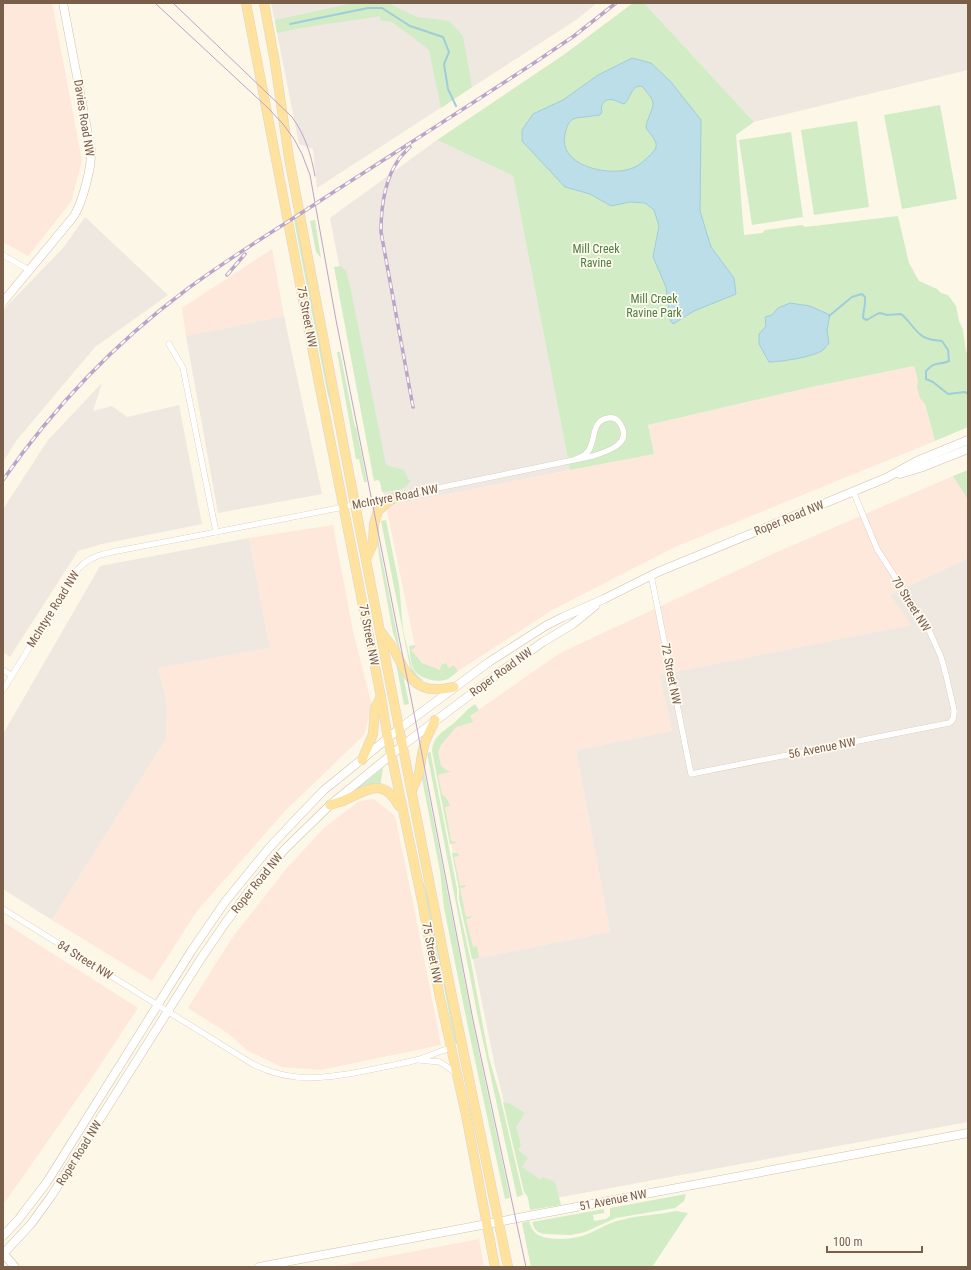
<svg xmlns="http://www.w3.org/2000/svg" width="971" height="1270" font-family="'Roboto Condensed',sans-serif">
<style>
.commercial{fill:#fee8db}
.industrial{fill:#eee8e1}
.green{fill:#d2ecc5}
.water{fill:#bbdee8;stroke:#a0cddb;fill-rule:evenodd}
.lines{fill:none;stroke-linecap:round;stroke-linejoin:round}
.stream{stroke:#a0cddb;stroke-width:2}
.street-casing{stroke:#d0bfac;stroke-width:6}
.secondary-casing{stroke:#d3c0aa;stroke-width:9}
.primary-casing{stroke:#dcd5d0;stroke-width:10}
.street{stroke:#fff;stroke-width:5.5}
.secondary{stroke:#fff;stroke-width:8}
.primary{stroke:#fee29e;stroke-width:9}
.tram{stroke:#bba4c9;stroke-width:1}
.rail-casing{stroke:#bba4c9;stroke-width:3.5}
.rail{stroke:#fffaef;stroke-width:2;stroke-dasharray:6;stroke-linecap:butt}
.labels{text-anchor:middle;stroke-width:3.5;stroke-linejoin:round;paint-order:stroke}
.street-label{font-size:12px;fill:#795e4a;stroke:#fffaef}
.park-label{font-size:12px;fill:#4f7f42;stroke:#fffaef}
</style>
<rect width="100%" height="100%" fill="#fdf7e8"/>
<g class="commercial">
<path d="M3,3H52L82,161L71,202L28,256L3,242Z"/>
<path d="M272,249L284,316L186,336L182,308Z"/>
<path d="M914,366L935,441L675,547L554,609L458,671L454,665L449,668L440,670L426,665L418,659L411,650L415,646L386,506L653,454L648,425L807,388Z"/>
<path d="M953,476L968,500V558L890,595L912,625L661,675L672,731L576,750L610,932L473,959L437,769V749L454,727L560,653L777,552Z"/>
<path d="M333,525L353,631L372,706L364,735L285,811L197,911L152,981L52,920L166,739L167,704L158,668L270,648L249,538Z"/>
<path d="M374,799L395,816L415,912L441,1045L321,1070L282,1067L248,1051L229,1034L188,1008L232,938L287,868L324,828L359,801Z"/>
<path d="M3,922L138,1008L89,1082L3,1205Z"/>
<path d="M479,1239L484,1267H331Z"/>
</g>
<g class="industrial">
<path d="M271,3H597L576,20L317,188L313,149L299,144Z"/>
<path d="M644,3H968V70L754,122Z"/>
<path d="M437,140L513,176L570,470L386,506L330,218Z"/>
<path d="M85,217L168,295L95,347L16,441L3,462V310L64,247Z"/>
<path d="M284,316L322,494L218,513L186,336Z"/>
<path d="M102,383L93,411L112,406L127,417L179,405L202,524L102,544L78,551L10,657L3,652V509L48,440Z"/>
<path d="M249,538L270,648L158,668L167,704L166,739L52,920L3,889V734L100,566Z"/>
<path d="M968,558V1122L529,1203L495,1066L473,959L610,932L576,750L672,731L660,675L911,625L890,595Z"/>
</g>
<g class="green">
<path d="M354,3H388L417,17L449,21L463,36L472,87L441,108L429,50L410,35L390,21H381L380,16C346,22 311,25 277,33L275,20Z"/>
<path d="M633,3H644L754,122L736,135L744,235L762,233L765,230L802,225L805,227L898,216L909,263L919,281L937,289L941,293L948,295L956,306L959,321L963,330L966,351L968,353V427L935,441L925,404L920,398L917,387L918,381L914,366L807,388L648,425L654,454L570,470L513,176L437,140L562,56Z"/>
<path d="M940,105L957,199L902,209L884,115Z"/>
<path d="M857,121L869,207L814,215L801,130Z"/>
<path d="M791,132L803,217L752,225L739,140Z"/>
<path d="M297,218L335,421L327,391L294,220Z"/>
<path d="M315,220L321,258L316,252L310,221Z"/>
<path d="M341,266L346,271L350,286L386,465L404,470L409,480H411C404,492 395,490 382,492L380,482L378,480L374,481L334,267Z"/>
<path d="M337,352H340L355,427H356L367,482H364L359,459H356Z"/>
<path d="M968,470V500L953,476Z"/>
<path d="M386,520L399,584L403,629L412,668L418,676L423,680V681L416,677L411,672L381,521Z"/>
<path d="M377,534L401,655L393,633L379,556Z"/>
<path d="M415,645V647L411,650L422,663L440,670L441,665L446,663L449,668L454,665L458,671C455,674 451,677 448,679C438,683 422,680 415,671C411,667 410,653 409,646Z"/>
<path d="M396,663L403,675L409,704L404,705Z"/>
<path d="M475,704L479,710L470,716L473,722L456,727L441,745L438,752L441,766L448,771H452L438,775L442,794L447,799L450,806L445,807L451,841L456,842V843L450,844L432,751C433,735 445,731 455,722C462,716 467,709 475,704Z"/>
<path d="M430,752L431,755L457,889V899L471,962L489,1058L500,1096L523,1195L517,1197L478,1018L427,753Z"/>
<path d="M423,766L474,1029L510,1198L505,1199L471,1042L444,908L440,871L422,779Z"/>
<path d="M383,768L380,786L354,791Z"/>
<path d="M452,853H458L459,856L454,857L460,886L465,885L466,887L460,888L466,917L471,916V918L466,919L473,947L477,946L479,958L472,959L459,899V889Z"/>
<path d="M422,877L429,901L458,1044L455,1043Z"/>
<path d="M503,1102L509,1103L525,1113L516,1127L521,1145L518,1150L528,1158L522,1167L541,1180L543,1177L555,1182L561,1205L530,1210L528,1197L524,1192Z"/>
<path d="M686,1194L684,1201L675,1208L616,1218L585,1232L571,1235L544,1234L538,1232L535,1229L532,1222L604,1209V1213L593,1215L594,1221L606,1219L610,1216V1208Z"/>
<path d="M676,1211L688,1213L652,1267H531L522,1223L529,1221C532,1232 537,1236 548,1238C563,1240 577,1239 590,1233C601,1228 610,1222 621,1220C639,1215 658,1215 676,1211Z"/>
</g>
<g class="water">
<path d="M632,58L651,63L671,82L701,120L700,211L711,247L734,278L736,294L694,311L673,324L670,320L666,287L653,257L659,226L654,210L645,203L630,202L611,206L590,194L565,187L522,141V130L533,114L563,100L598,75ZM640,86L643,87C646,92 653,98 653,103C654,108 646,120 646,128C649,133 654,137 656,143C657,149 653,152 649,156C642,163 636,168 626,170C604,175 558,165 565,134C567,127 568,120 576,118L600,115L602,112C601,108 601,106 604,102C610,96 617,102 624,104C631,99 630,87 640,86Z"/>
<path d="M790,303L810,306L830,315L827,330L829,343C827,345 825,348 823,350C814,357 780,362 769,362L759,344V334L766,326L765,317L772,315L778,308Z"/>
</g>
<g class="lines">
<g class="stream">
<path d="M290,24L368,8H382L410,26L443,37L449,52L444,64L448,89L456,106"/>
<path d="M829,316L852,297L862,294L865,297C866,304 863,311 863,318L867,320L877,314L880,313L887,315L901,314C909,320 913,329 921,335C926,340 935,340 942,341L948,350L949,361C938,366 936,360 926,371V379L933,382L948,394L965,392L968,394"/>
</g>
<g class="street-casing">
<g id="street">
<path d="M3,255L29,270"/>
<path d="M169,344L183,368L216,532"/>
<path d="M651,575L691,774L949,723C954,720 954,716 954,710L946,675L941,657L933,639L928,628L877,549L853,491"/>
<path d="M3,670L11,675"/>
<path d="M3,690L78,569C89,557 102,554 117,551C276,521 435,489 593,456C609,451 634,443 619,422C616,418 613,417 608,418C591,421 596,439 589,450C585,456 579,458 573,460"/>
<path d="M3,909L251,1063C292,1085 331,1078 374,1069C388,1066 402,1064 416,1060C428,1057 439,1051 451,1048"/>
<path d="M419,1060L440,1062L456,1073"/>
</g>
</g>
<g class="secondary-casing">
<g id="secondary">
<path d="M3,302L74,216C83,201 92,166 91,150L63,3"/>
<path d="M900,474L920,468L968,449"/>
<path d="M3,1236L18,1220L47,1182L192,950L225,902L269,848L298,817L324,790L334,782L399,729L489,662L547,625L563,617L604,599L658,572L886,478L917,461L968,440"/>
<path d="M3,1253L15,1267"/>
<path d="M3,1254L31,1224L52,1195L202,957L226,922L253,886L285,849L330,805L402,746L499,673L543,642L573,624L595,606"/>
<path d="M259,1267L968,1133"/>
</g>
</g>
<g class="primary-casing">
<g id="primary">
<path d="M246,3L319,383L381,697L388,739L422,901L439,993L466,1115L495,1267"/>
<path d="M264,3L275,63L289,158L353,494L449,982L508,1267"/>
<path d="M366,559L373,544L374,524L378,511L388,502L397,496"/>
<path d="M382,633C385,638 390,643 393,648C401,662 407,680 423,687C433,691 444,689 454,687"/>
<path d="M362,760L373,734L375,708L381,697"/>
<path d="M412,790L419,774L422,754L425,742L435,720"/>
<path d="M330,805C335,803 341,802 345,800C369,789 383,777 399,806"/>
</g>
</g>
<use href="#street" class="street"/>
<use href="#secondary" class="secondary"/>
<use href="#primary" class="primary"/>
<g class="tram">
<path d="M155,3L268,108L283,124L294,139L302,154L310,175L336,320L415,718L473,1020L526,1267"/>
<path d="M173,3L292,117C305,135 311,154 315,176"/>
</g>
<g class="rail-casing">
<g id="rail">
<path d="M410,147C406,151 402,155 399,159C384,180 381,207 381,232L413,407"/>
<path d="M227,275L245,254"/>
<path d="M3,480C53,408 115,343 186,290C230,257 279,228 326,197C396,152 467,107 537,61L574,36L616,3"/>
</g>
</g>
<use href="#rail" class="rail"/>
</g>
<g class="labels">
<g class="street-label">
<text transform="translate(84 118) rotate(81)" y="4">Davies Road NW</text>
<text transform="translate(307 317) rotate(79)" y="4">75 Street NW</text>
<text transform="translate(395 497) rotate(-11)" y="4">McIntyre Road NW</text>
<text transform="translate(789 518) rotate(-22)" y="4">Roper Road NW</text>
<text transform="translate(911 604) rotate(58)" y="4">70 Street NW</text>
<text transform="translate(53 609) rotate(-58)" y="4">McIntyre Road NW</text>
<text transform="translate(369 635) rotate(79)" y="4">75 Street NW</text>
<text transform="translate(501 672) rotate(-36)" y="4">Roper Road NW</text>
<text transform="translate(671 674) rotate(79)" y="4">72 Street NW</text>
<text transform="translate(822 748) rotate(-11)" y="4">56 Avenue NW</text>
<text transform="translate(257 883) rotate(-51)" y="4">Roper Road NW</text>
<text transform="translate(432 953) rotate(79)" y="4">75 Street NW</text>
<text transform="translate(85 960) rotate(32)" y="4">84 Street NW</text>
<text transform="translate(79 1153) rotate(-58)" y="4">Roper Road NW</text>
<text transform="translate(613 1200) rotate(-11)" y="4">51 Avenue NW</text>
</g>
<g class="park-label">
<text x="596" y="253">Mill Creek<tspan x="596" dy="14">Ravine</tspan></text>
<text x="654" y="303">Mill Creek<tspan x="654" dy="14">Ravine Park</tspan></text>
</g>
</g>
<rect width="971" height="1270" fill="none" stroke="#795e4a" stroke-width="8"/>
<path d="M827 1246v6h95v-6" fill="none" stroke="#795e4a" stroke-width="2"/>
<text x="833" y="1246" font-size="12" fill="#795e4a" stroke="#fffaef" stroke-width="3" paint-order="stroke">100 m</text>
</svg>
